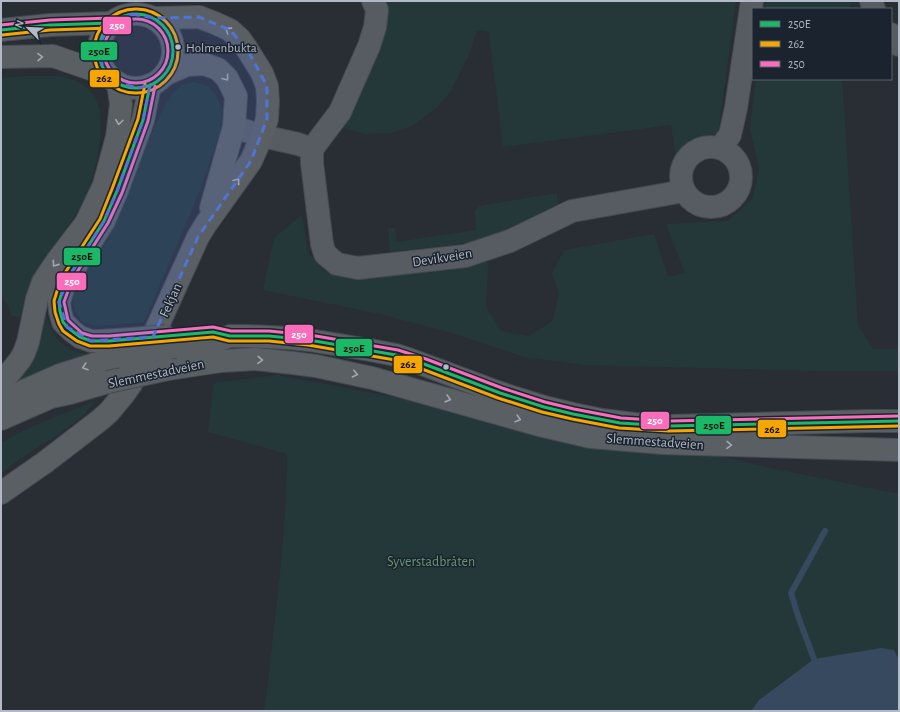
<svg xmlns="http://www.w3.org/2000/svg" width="900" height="712" font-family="'Alegreya Sans',sans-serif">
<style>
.green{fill:#253839}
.water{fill:#37495e}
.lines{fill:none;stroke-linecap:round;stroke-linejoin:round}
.stream{stroke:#37495e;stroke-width:6}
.minor-casing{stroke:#464a4f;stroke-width:24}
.major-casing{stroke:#454a51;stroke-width:24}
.minor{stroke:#575c63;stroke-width:22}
.major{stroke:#5a5f64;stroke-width:22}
.major-bridge-casing{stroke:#454a51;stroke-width:24;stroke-linecap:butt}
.major-bridge{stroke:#5a5f64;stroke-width:22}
.bus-1-casing{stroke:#1b242e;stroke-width:6}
.bus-2-casing{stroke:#1b242e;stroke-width:6}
.bus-3-casing{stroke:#1b242e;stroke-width:6}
.bus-1{stroke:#1ab867;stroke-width:3}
.bus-2{stroke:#f7a600;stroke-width:3}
.bus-3{stroke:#fb6dba;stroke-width:3}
.oneway{stroke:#a0a8b2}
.marked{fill:#5174d2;fill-opacity:0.2;stroke:#5174d2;stroke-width:3;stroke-dasharray:8 5;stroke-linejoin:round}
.bus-dot{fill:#b1bac6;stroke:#1b242e;stroke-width:1.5}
.labels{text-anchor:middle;stroke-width:3;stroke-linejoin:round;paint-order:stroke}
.bus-label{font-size:13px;fill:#b1bac6;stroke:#1b242e;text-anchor:start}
.street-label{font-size:14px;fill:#b1bac6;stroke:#1b242e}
.park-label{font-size:14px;fill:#699671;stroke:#1b242e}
.line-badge{stroke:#1b242e;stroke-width:1.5}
.badge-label{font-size:11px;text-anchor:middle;font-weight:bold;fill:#fff}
.pale-badge-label{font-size:11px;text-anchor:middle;font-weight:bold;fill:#111}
</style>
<rect width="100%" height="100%" fill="#282e34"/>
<g class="green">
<path d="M382,1H736L718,133L691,140L676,158L671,125L503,147L489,32L477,30L469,55L450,92L437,108L412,126L391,133L365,134L340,127Z"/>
<path d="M766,1H851L850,9H765Z"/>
<path d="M28,76C43,76 61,74 76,81C85,85 93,92 97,102C107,124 95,176 85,197C71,227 45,251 31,282C26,292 24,306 21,317L12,316L6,302L1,299V78Z"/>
<path d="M756,79H842L858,325L873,349H899V371H818L584,365L525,357L449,332L380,314L263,290L274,238L302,215L308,253L324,271L346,276L487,262L488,267L486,307L501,331L529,336L553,321L559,293L552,273L564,250L654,234L668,277L685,273L666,224L728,221L752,199L759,169L750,129Z"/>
<path d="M194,82L208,86L216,96L222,108L221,130L200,190L144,322L97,326L83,322L75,312L73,300L78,284L108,240L128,198L148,141L166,104L173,93L182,85Z"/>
<path d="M557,193L558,204L506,235L489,240L390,252L388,228H395L396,242L476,230L475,211L479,206Z"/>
<path d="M46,316C54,339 60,347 85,354L86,356L17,382L16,380L38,344L42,331L44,318Z"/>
<path d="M277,375L405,399L579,445L707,453L766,467L899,494V660L894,650L814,659L759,700L751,711H264C269,678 272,645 276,611C282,559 287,507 287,454L208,432L214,383Z"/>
<path d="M95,401L83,416L53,438L33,450L10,466L1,474V443C30,425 63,414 95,401Z"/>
</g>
<path class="water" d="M881,648L894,650L899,660V711H751L759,700L814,659Z"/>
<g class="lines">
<path class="stream" d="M814,659L798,616L791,593L825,531"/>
<g class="minor-casing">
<g id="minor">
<path d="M373,1L377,10L375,27L369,46L340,112L312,149V163L322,244L325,254L337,264L358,268L465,256L510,241L572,211L684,191"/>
<path d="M871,1L874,9"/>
<path d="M891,34L899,45"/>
<path d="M234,127L262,136L298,144L312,149"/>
<circle cx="711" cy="177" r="30"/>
<path d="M720,148L730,135L736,108L752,1"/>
</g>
</g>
<g class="major-casing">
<g id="major">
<circle cx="136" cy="51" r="37"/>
<path d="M1,30L50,25L111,23"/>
<path d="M1,57L53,56L108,75"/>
<path d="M166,74L187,65L204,64L218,69L227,78L236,96L234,127L211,208"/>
<path d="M132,339L100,341H91L80,337L72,331L63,322L60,311L59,302L63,289L68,278L104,221L117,191L143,120L150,85"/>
<path d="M175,347L211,343L230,336H246L289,338L309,340L370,350L396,355L411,360L500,393L544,407L573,414L602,420L634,424L669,426L790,423L868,421H899"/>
<path d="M168,369L221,361L255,359L293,363L316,366L372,378L539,425L591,437L663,443L696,444L899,450"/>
<path d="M1,382L12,370L20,360L24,353L28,342L37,299L43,282L57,261L86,223L104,185L117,137L121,104L118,83"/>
<path d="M1,401L60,375L95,364L122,357"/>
<path d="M1,419L51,397L70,393L108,382"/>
<path d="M1,493L44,463L100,420L109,412L124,394L131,384L141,363L198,237L206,224L251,161L262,136L267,119L268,101L267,86L262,73L247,49L240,39L230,30L215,23L199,17L155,18"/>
</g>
</g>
<use href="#minor" class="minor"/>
<use href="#major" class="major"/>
<g class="major-bridge-casing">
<g id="major-bridge">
<path d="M132,339L166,336"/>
<path d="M122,357L156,350L175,347"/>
<path d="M108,382L168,369"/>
</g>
</g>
<use href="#major-bridge" class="major-bridge"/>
<g class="bus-1-casing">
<g id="bus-1">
<circle cx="136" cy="51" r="37"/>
<path d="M1,30L50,25L111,23"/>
<path d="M150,85L143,120L117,191L104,221L68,278L63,289L59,302L60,311L63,322L67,327L80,337L91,341H109L213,332L230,336H269L309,340L396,355L424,364L500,393L544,407L573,414L620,423L669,426L899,421"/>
</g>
</g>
<g class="bus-2-casing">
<g id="bus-2">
<circle cx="136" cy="51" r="42"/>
<path d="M2,35L50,30L111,28"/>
<path d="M145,84L138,119L112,189L100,219L63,276L58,288L54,301L55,312L59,324L63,331L77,341L90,346H109L213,337L229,341H269L308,345L395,360L422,369L498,398L542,412L572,419L619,428L669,431L899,426"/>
</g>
</g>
<g class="bus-3-casing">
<g id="bus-3">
<circle cx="136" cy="51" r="32"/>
<path d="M1,25L50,20L111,18"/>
<path d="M155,86L148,121L122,193L108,223L72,280L64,302L68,320L71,323L82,333L92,336H109L213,327L231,331H269L310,335L398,350L426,359L502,388L545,402L574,409L621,418L669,421L899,416"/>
</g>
</g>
<use href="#bus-1" class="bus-1"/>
<use href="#bus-2" class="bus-2"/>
<use href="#bus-3" class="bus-3"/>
</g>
<defs><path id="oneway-chevron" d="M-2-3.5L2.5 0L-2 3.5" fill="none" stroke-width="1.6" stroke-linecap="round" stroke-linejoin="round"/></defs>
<g class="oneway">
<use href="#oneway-chevron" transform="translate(228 30) rotate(-147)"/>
<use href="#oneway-chevron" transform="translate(40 57) rotate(-1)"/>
<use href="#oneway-chevron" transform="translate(226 78) rotate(53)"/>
<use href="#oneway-chevron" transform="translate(119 122) rotate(97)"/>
<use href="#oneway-chevron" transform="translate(237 181) rotate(-54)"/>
<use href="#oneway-chevron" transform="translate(55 264) rotate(125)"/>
<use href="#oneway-chevron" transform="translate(260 360) rotate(3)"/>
<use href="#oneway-chevron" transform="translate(85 367) rotate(161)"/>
<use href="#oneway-chevron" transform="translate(355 374) rotate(12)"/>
<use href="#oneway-chevron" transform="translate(448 399) rotate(16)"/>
<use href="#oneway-chevron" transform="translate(518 419) rotate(16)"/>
<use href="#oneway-chevron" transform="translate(729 445) rotate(1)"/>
</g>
<path class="marked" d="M132,14L155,18L199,17L230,30L247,49L267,86V119L251,161L198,237L153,337L91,341L67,327L59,302L68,278L104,221L117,191L143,120L150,85L139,88L118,83L102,65L100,43L111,23Z"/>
<g class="bus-dot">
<circle cx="178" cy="47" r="3.5"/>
<circle cx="446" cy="367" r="3.5"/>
</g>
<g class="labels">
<g class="bus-label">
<text x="186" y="52">Holmenbukta</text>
</g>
<g class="street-label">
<text transform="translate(442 257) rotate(-9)" y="5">Devikveien</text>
<text transform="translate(170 300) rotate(-66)" y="5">Fekjan</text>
<text transform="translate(156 373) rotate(-12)" y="5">Slemmestadveien</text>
<text transform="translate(655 441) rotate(4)" y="5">Slemmestadveien</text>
</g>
<g class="park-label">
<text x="431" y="566">Syverstadbråten</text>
</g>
</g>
<g class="line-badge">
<rect x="102" y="16" width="30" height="19" rx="4" fill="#fb6dba"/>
<rect x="80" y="41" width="38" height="20" rx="4" fill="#1ab867"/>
<rect x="89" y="69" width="31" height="19" rx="4" fill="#f7a600"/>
<rect x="63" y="247" width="38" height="19" rx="4" fill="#1ab867"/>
<rect x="56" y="272" width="31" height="19" rx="4" fill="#fb6dba"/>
<rect x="284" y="324" width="30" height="20" rx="4" fill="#fb6dba"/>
<rect x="335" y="338" width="38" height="19" rx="4" fill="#1ab867"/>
<rect x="393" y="355" width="30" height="19" rx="4" fill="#f7a600"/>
<rect x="640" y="411" width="30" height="19" rx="4" fill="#fb6dba"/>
<rect x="695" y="415" width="37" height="20" rx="4" fill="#1ab867"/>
<rect x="757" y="419" width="30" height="19" rx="4" fill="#f7a600"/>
</g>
<g class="badge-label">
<text x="117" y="29">250</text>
<text x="72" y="285">250</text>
<text x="299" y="338">250</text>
<text x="655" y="424">250</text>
</g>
<g class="pale-badge-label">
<text x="99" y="55">250E</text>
<text x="104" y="82">262</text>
<text x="82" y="260">250E</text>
<text x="354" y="352">250E</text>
<text x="408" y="368">262</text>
<text x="714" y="429">250E</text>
<text x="772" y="433">262</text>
</g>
<rect width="900" height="712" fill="none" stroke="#b1bac6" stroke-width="4"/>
<rect x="752" y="8" width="140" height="72" fill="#1b242e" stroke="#57606b"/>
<rect x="760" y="21" width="20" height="6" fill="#1ab867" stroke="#57606b"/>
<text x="788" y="28" font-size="12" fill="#b1bac6">250E</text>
<rect x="760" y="41" width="20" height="6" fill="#f7a600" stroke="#57606b"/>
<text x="788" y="48" font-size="12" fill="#b1bac6">262</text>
<rect x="760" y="61" width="20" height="6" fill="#fb6dba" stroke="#57606b"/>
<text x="788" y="68" font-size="12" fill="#b1bac6">250</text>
<g transform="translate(28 28) rotate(294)" stroke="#1b242e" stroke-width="3" paint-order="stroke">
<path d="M0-3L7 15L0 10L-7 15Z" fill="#b1bac6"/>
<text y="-6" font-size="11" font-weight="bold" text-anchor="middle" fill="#b1bac6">N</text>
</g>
</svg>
